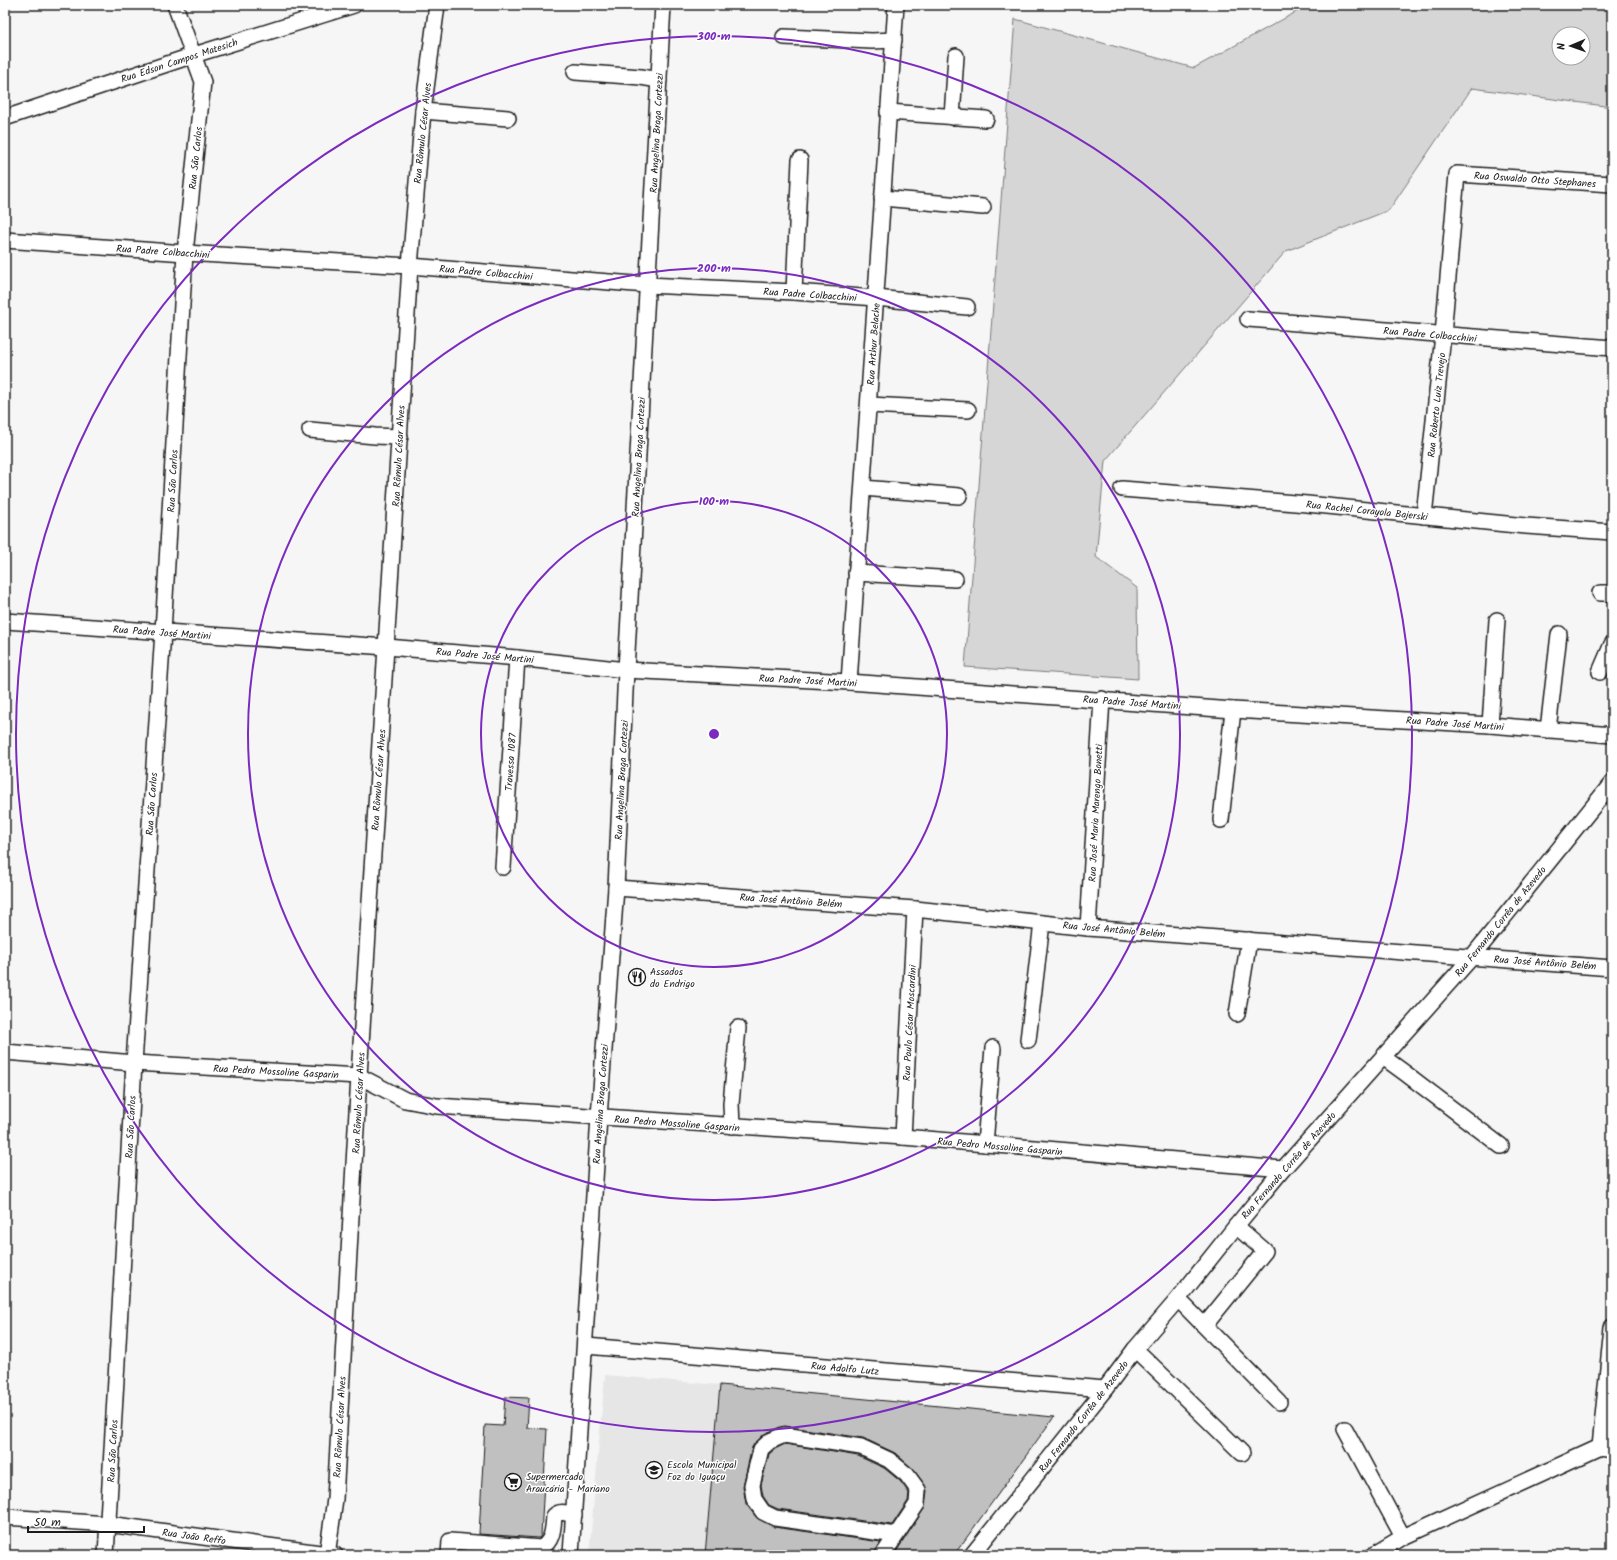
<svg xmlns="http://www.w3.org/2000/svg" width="1617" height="1560" font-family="Kalam,sans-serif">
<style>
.built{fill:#e6e6e6}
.green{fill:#d6d6d6;stroke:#797979;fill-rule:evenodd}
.building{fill:#c0c0c0;stroke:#1c1c1c}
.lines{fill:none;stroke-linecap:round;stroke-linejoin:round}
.minor-casing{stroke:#1c1c1c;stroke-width:18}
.minor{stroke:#fff;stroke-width:15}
.ring{fill:none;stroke:#7b2cbf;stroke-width:2}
.labels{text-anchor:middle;stroke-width:3;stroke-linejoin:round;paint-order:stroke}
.street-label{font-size:10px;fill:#1c1c1c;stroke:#fff}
.poi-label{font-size:10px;fill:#1c1c1c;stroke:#fff;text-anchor:start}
.centre{fill:#7b2cbf;stroke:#fff;stroke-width:2}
.ring-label{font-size:12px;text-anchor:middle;font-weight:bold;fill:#7b2cbf;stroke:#fff;stroke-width:3;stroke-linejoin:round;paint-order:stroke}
</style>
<rect width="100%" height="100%" fill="#f6f6f6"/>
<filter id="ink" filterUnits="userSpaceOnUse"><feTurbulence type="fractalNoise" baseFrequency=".025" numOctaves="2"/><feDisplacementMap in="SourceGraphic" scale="8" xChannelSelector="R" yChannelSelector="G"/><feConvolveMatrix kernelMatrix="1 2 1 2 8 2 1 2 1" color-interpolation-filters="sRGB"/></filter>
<g filter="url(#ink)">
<path class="built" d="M605,1375L720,1385L705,1555H589Z"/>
<path class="green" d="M1309,5H1525L1612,8V107L1472,88L1389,210L1286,251L1105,461L1096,557L1137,588L1138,679L965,667L1015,19L1194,68ZM1559,34H1583V58H1559Z"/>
<g class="building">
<path d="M720,1385L1054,1417L954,1555H894L924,1509L927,1491L925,1485L914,1470L895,1453L863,1438L785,1426L780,1427L764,1434L752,1447L743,1486L746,1504L756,1517L774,1527L881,1542L874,1555H705Z"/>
<path d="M505,1397L529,1398L527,1428L547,1429L541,1535L539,1538L479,1534L485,1425L503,1426Z"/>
<path d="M785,1444L858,1456L884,1468L900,1481L909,1493L908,1501L892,1525L778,1509L769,1505L763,1496L761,1485L769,1454L775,1449Z"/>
</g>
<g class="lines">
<g class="minor-casing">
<g id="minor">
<path d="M784,37L872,41L894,40"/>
<path d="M575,72L641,77L659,80"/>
<path d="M423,111L508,118"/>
<path d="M888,112L986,119"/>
<path d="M952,117L956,56"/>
<path d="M5,118L194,55L354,5"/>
<path d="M882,198L983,207"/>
<path d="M5,240L185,253L410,266L647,285L794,292L876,298L967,307"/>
<path d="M794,292L800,160"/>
<path d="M1248,319L1612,348"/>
<path d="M869,405L968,410"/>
<path d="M310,430L375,436L400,437"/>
<path d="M863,488L959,496"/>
<path d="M1122,489L1307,504L1526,526L1612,532"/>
<path d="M1424,516L1443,335L1457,174L1612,184"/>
<path d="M856,573L955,579"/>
<path d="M1600,593H1612"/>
<path d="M5,621L387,647L517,658L626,670L849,682L1233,710L1490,725L1612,735"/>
<path d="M1600,672L1612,644"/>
<path d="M849,682L896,5"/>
<path d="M1490,725L1497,620"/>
<path d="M1548,730L1559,634"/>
<path d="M1221,820L1233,710"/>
<path d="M503,867L517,658"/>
<path d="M616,888L915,909L1088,928L1612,968"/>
<path d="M1088,928L1102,699"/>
<path d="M1237,1014L1249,940"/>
<path d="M1028,1040L1042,923"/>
<path d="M5,1052L134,1063L359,1076L405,1100L437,1106L903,1137L1283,1169"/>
<path d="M1383,1057L1405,1073L1501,1146"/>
<path d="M732,1126L731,1104L738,1028"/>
<path d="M903,1137L915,909"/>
<path d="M985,1144L993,1048"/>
<path d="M1178,1299L1279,1402"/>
<path d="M1205,1325L1265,1251L1236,1226"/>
<path d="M586,1346L1105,1389"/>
<path d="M1135,1349L1242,1453"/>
<path d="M1345,1429L1403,1537"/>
<path d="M1600,1447L1612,1327"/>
<path d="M5,1517L108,1524L335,1555"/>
<path d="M106,1555L134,1063L163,632L185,253L203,82L175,5"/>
<path d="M327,1555L335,1499L359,1076L410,266L423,111L437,5"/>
<path d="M449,1555L450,1541L541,1548C553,1541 553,1529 554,1516C560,1510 567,1513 574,1515"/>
<path d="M571,1555L599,1117L616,888L626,670L663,5"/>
<path d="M883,1555L917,1504L918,1490L907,1475L889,1460L861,1447L784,1435L770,1441L761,1449L752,1485L754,1499L763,1512L775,1518L896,1535"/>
<path d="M972,1555L1105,1389L1135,1349L1178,1299L1236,1226L1283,1169L1472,957L1612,783"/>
<path d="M1373,1555L1403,1537L1600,1447L1612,1449"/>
</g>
</g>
<use href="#minor" class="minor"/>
</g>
</g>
<g class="ring">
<circle cx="714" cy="734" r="233"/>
<circle cx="714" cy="734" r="466"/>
<circle cx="714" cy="734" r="698"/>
</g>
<defs>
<g id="restaurant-ring" transform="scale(0.9)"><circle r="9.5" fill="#fff" stroke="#1c1c1c" stroke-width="1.5"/><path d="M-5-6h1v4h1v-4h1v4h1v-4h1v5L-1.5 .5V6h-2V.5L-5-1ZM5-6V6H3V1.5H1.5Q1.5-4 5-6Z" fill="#1c1c1c"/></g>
<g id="school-ring" transform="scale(0.9)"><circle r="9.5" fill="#fff" stroke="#1c1c1c" stroke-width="1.5"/><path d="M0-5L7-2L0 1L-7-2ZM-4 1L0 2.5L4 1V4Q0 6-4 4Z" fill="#1c1c1c"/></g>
<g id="supermarket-ring" transform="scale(0.9)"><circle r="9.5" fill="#fff" stroke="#1c1c1c" stroke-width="1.5"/><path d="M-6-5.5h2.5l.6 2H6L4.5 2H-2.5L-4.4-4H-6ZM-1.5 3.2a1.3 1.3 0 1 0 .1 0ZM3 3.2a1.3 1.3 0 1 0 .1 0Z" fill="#1c1c1c"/></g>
</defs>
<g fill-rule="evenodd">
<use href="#restaurant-ring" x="637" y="977"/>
<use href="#school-ring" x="654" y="1470"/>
<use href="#supermarket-ring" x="513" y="1482"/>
</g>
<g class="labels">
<g class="street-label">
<text transform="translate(179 60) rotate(-18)" y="4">Rua Edson Campos Matesich</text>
<text transform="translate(422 133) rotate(-84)" y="4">Rua Rômulo César Alves</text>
<text transform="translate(656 133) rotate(-87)" y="4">Rua Angelina Braga Cortezzi</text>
<text transform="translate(195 158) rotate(-84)" y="4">Rua São Carlos</text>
<text transform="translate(1535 179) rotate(4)" y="4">Rua Oswaldo Otto Stephanes</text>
<text transform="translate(163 251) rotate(4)" y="4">Rua Padre Colbacchini</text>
<text transform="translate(486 272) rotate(5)" y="4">Rua Padre Colbacchini</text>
<text transform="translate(810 294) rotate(4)" y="4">Rua Padre Colbacchini</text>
<text transform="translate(1430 334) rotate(5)" y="4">Rua Padre Colbacchini</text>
<text transform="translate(873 344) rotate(-86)" y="4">Rua Arthur Belache</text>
<text transform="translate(1436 405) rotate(-84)" y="4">Rua Roberto Luiz Trevejo</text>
<text transform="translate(398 456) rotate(-87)" y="4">Rua Rômulo César Alves</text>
<text transform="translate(638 457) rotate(-87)" y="4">Rua Angelina Braga Cortezzi</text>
<text transform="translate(172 481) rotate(-87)" y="4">Rua São Carlos</text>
<text transform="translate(1367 510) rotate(6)" y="4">Rua Rachel Corayola Bajerski</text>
<text transform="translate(162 632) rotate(4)" y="4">Rua Padre José Martini</text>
<text transform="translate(485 655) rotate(5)" y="4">Rua Padre José Martini</text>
<text transform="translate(808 680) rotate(3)" y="4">Rua Padre José Martini</text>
<text transform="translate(1132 702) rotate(4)" y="4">Rua Padre José Martini</text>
<text transform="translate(1455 723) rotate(4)" y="4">Rua Padre José Martini</text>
<text transform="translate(510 762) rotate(-86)" y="4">Travessa 1087</text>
<text transform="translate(378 780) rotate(-86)" y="4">Rua Rômulo César Alves</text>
<text transform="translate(621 780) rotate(-87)" y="4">Rua Angelina Braga Cortezzi</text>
<text transform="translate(151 804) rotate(-86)" y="4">Rua São Carlos</text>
<text transform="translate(1095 813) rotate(-87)" y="4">Rua José Maria Marengo Bonetti</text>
<text transform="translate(791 900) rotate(4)" y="4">Rua José Antônio Belém</text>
<text transform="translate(1500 921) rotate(-51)" y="4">Rua Fernando Corrêa de Azevedo</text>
<text transform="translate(1114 929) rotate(5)" y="4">Rua José Antônio Belém</text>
<text transform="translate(1545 962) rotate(4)" y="4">Rua José Antônio Belém</text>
<text transform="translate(909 1023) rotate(-87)" y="4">Rua Paulo César Moscardini</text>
<text transform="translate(276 1071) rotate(3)" y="4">Rua Pedro Mossoline Gasparin</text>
<text transform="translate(358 1103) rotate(-87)" y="4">Rua Rômulo César Alves</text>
<text transform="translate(600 1104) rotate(-86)" y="4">Rua Angelina Braga Cortezzi</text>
<text transform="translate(677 1123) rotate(4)" y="4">Rua Pedro Mossoline Gasparin</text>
<text transform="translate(130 1127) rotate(-87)" y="4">Rua São Carlos</text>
<text transform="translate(1000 1146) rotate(5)" y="4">Rua Pedro Mossoline Gasparin</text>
<text transform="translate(1288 1165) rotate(-49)" y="4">Rua Fernando Corrêa de Azevedo</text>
<text transform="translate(845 1368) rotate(5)" y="4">Rua Adolfo Lutz</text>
<text transform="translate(1083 1416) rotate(-52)" y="4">Rua Fernando Corrêa de Azevedo</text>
<text transform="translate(339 1427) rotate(-87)" y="4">Rua Rômulo César Alves</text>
<text transform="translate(112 1451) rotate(-87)" y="4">Rua São Carlos</text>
<text transform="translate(194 1536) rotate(8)" y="4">Rua João Reffo</text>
</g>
<g class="poi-label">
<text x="650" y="975">Assados<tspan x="650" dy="12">do Endrigo</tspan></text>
<text x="667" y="1468">Escola Municipal<tspan x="667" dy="12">Foz do Iguaçu</tspan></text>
<text x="526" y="1480">Supermercado<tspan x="526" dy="12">Araucária - Mariano</tspan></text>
</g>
</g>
<circle cx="714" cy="734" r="6" class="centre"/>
<g class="ring-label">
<text x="714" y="40">300 m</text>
<text x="714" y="272">200 m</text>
<text x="714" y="505">100 m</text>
</g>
<rect width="1617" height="1560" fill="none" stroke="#fff" stroke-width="20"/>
<rect x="10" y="10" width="1597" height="1540" fill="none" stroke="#1c1c1c" stroke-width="1.5" filter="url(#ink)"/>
<g transform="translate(1571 46) rotate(268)"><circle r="19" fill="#ffffff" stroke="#a4a4a4"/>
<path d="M0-3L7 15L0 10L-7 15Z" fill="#1c1c1c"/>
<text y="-6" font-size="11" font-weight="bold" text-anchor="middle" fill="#1c1c1c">N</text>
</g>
<path d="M28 1526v6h116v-6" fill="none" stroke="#1c1c1c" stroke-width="2"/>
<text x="34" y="1526" font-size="12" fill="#1c1c1c" stroke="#ffffff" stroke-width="3" paint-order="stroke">50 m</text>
</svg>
